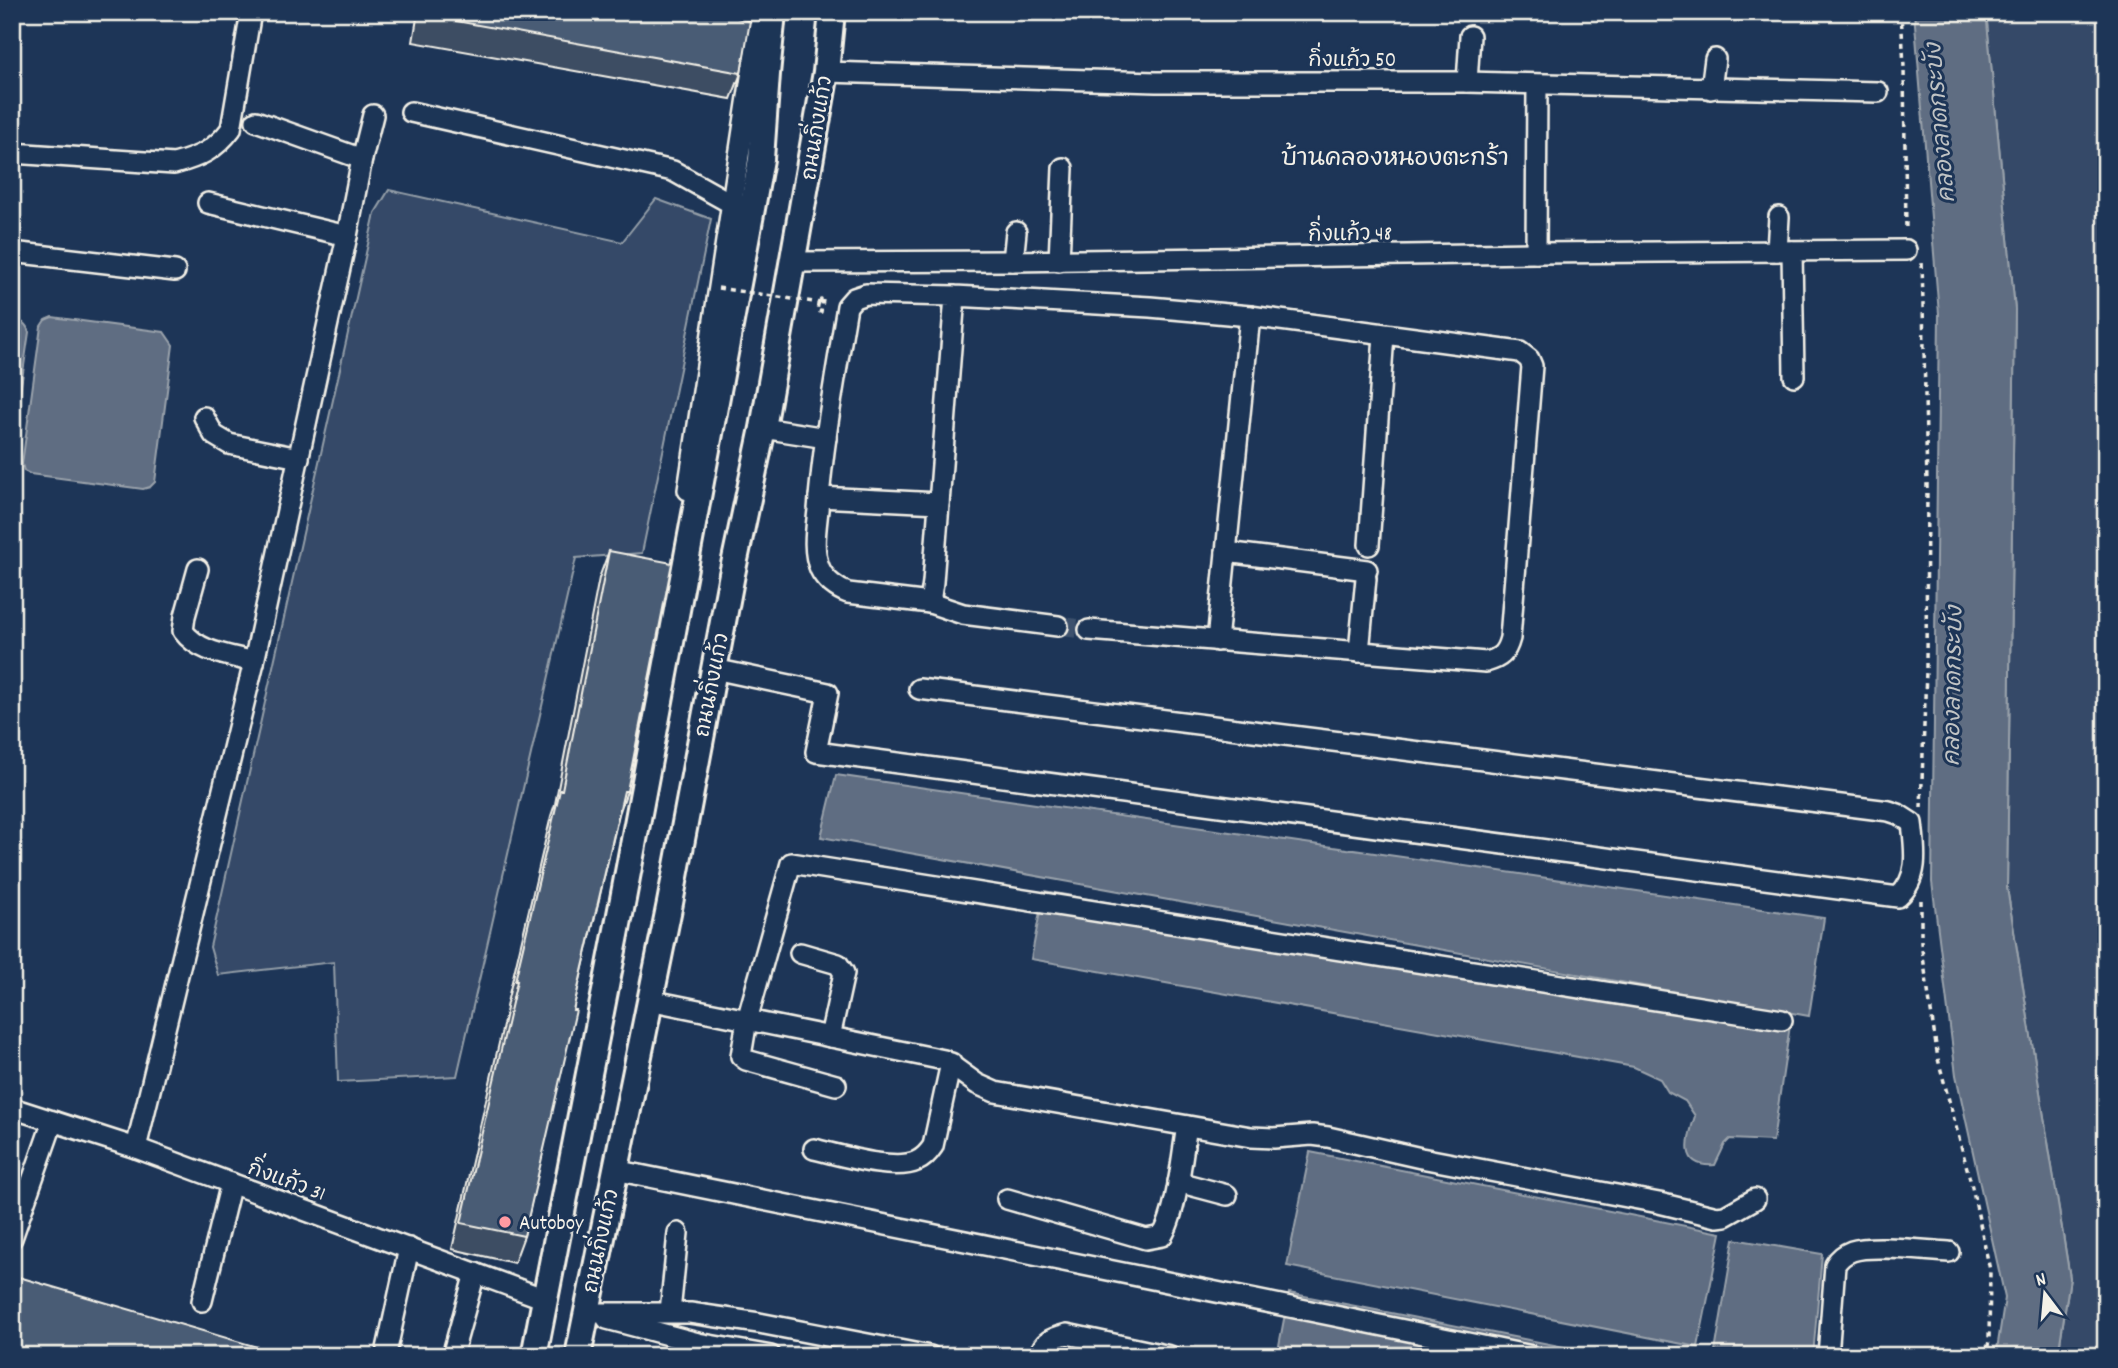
<svg xmlns="http://www.w3.org/2000/svg" width="2118" height="1368" font-family="Dekko,'Playpen Sans Thai',sans-serif">
<style>
.green{fill:#354a67;stroke:#949ea8;stroke-width:2}
.water{fill:#5e6d82;stroke:#9aa2ab;stroke-width:2}
.lines{fill:none;stroke-linecap:round;stroke-linejoin:round}
.minor-tunnel{stroke:#3d516d;stroke-width:19;stroke-dasharray:19 10;stroke-linecap:butt}
.minor-casing{stroke:#f4f1e8;stroke-width:24}
.major-casing{stroke:#f4f1e8;stroke-width:30}
.path{stroke:#f4f1e8;stroke-width:3.5;stroke-dasharray:5 5;stroke-linecap:butt}
.minor{stroke:#1d3557;stroke-width:19}
.major{stroke:#1d3557;stroke-width:24}
.path-bridge{stroke:#f4f1e8;stroke-width:3.5;stroke-dasharray:5 5;stroke-linecap:butt}
.wall{fill:#3e4e64;stroke:#f4f1e8;stroke-width:2}
.building{fill:#485b74;stroke:#f4f1e8;stroke-width:2}
.poi-dot{fill:#ff9aa2;stroke:#1d3557;stroke-width:2.5}
.labels{text-anchor:middle;stroke-width:6;stroke-linejoin:round;paint-order:stroke}
.street-label{font-size:21px;fill:#f4f1e8;stroke:#1d3557}
.poi-label{font-size:21px;fill:#f4f1e8;stroke:#1d3557;text-anchor:start}
.water-label{font-size:23px;font-style:italic;fill:#c0c3c4;stroke:#1d3557}
.quarter-label{font-size:24px;fill:#f4f1e8;stroke:#1d3557}
</style>
<rect width="100%" height="100%" fill="#1d3557"/>
<filter id="ink" filterUnits="userSpaceOnUse"><feTurbulence type="fractalNoise" baseFrequency=".0143" numOctaves="2"/><feDisplacementMap in="SourceGraphic" scale="14" xChannelSelector="R" yChannelSelector="G"/><feConvolveMatrix kernelMatrix="1 2 1 2 8 2 1 2 1" color-interpolation-filters="sRGB"/></filter>
<g filter="url(#ink)">
<g class="green">
<path d="M1986,12H2106V1356H2058L2070,1278L2007,888L2015,310Z"/>
<path d="M389,190L622,242L656,199L711,219L642,553L576,558L457,1076L338,1082L334,962L218,975L210,947L375,213Z"/>
</g>
<g class="water">
<path d="M1914,12H1986L2015,310L2007,888L2070,1278L2058,1356H1996L2005,1298L1956,1075L1932,882L1939,314Z"/>
<path d="M52,317L164,332L173,345L155,482L150,487L143,489L30,474L24,471L22,464L41,326L45,320Z"/>
<path d="M12,319C22,321 26,323 29,332L12,447Z"/>
<path d="M836,775L1824,918L1809,1016L821,837Z"/>
<path d="M1044,891L1790,1025L1773,1141L1730,1139L1725,1144L1715,1165C1679,1168 1687,1140 1695,1116L1685,1101L1668,1092L1660,1079L1634,1067L1031,959Z"/>
<path d="M1310,1152L1721,1233L1698,1347L1287,1266Z"/>
<path d="M1734,1239L1822,1254L1813,1356H1740L1715,1352Z"/>
<path d="M1289,1293L1610,1356H1277Z"/>
</g>
<g class="lines">
<path class="minor-tunnel" d="M1058,626L1089,630"/>
<g class="minor-casing">
<g id="minor">
<path d="M826,72L1156,82H1467L1878,92"/>
<path d="M1467,82L1470,36"/>
<path d="M1711,89L1715,59"/>
<path d="M411,112L673,171L741,209"/>
<path d="M256,121L362,159"/>
<path d="M12,153L174,164C200,157 215,150 231,129L251,12"/>
<path d="M208,203L347,236"/>
<path d="M1777,251L1779,217"/>
<path d="M1792,251L1794,376"/>
<path d="M12,252L175,271"/>
<path d="M1536,253L1537,85"/>
<path d="M1013,261L1016,232"/>
<path d="M1059,261L1063,168"/>
<path d="M794,262L1013,261L1536,253L1906,250"/>
<path d="M955,296L933,582L930,603L848,593C837,589 825,580 820,569C812,551 816,529 818,510C823,442 836,374 847,306L854,298L866,294L955,296L1150,307L1250,316L1520,352L1529,359L1532,366L1510,638C1506,653 1501,658 1486,662L1089,630"/>
<path d="M204,417L214,435L229,444L299,458"/>
<path d="M763,428L826,438"/>
<path d="M688,490L761,12"/>
<path d="M819,497L939,503"/>
<path d="M1369,545L1384,335"/>
<path d="M1226,552L1367,570"/>
<path d="M198,569L185,616L183,631C199,653 229,655 254,662"/>
<path d="M930,603L963,614L1058,626"/>
<path d="M1217,641L1250,316"/>
<path d="M1359,652L1366,578"/>
<path d="M714,669L828,693L816,752L1898,897C1920,878 1915,849 1912,823L1898,814L1889,811L919,689"/>
<path d="M800,953L838,964L844,973L830,1037"/>
<path d="M649,1000L944,1060L977,1084L995,1092L1251,1137L1274,1138L1312,1135L1328,1137L1421,1158L1659,1203L1717,1217L1725,1216L1755,1199"/>
<path d="M836,1085L746,1060L741,1056L747,1020L791,863L1782,1020"/>
<path d="M12,1108L136,1148L545,1299"/>
<path d="M136,1148L254,662L347,236L362,159L373,115"/>
<path d="M814,1149C840,1155 894,1172 917,1161C924,1158 929,1152 933,1146L951,1063"/>
<path d="M615,1170L1532,1356"/>
<path d="M1178,1182L1227,1195"/>
<path d="M1007,1199L1146,1239L1162,1236C1177,1213 1182,1154 1187,1126"/>
<path d="M12,1238L53,1121"/>
<path d="M202,1301L231,1183"/>
<path d="M670,1312L678,1233"/>
<path d="M586,1313H690L759,1323L930,1356"/>
<path d="M607,1319L698,1343L771,1356"/>
<path d="M387,1349L409,1248"/>
<path d="M452,1356L475,1273"/>
<path d="M1039,1356C1043,1341 1052,1338 1067,1334L1170,1356"/>
<path d="M1828,1356L1835,1265C1839,1258 1844,1254 1852,1251C1872,1244 1926,1251 1949,1252"/>
</g>
</g>
<g class="major-casing">
<g id="major">
<path d="M534,1356L623,899L751,214L761,159L767,74L773,12"/>
<path d="M578,1356L670,903L732,574L763,428L826,72L832,12"/>
</g>
</g>
<g class="path">
<path d="M1901,12L1904,67L1906,231"/>
<path d="M820,303L821,299H819L817,311L821,312L823,300"/>
<path d="M1921,808L1926,671L1927,484L1922,260"/>
<path d="M1921,900V943L1938,1059L1972,1187L1990,1270L1989,1341L1986,1356"/>
</g>
<use href="#minor" class="minor"/>
<use href="#major" class="major"/>
<path class="path-bridge" d="M718,288L820,303"/>
</g>
<g class="wall">
<path d="M418,12H739L738,18L741,73L731,99L413,42Z"/>
<path d="M609,551L627,791L619,814L573,1010L524,1236L514,1263L452,1249L507,1008L506,1007L551,816L555,804L599,578Z"/>
</g>
<g class="building">
<path d="M423,12H739L738,18L750,21L741,73L423,15Z"/>
<path d="M609,551L672,563L627,791H624L573,1010H576L524,1236L461,1223L517,981H515L560,790H562Z"/>
<path d="M12,1275L288,1356H12Z"/>
</g>
</g>
<circle class="poi-dot" cx="505" cy="1222" r="7"/>
<g class="labels">
<g class="street-label">
<text x="1352" y="66">กิ่งแก้ว 50</text>
<text transform="translate(816 128) rotate(-81)" y="7">ถนนกิ่งแก้ว</text>
<text transform="translate(1350 233) rotate(-1)" y="7">กิ่งแก้ว 48</text>
<text transform="translate(711 685) rotate(-79)" y="7">ถนนกิ่งแก้ว</text>
<text transform="translate(287 1180) rotate(20)" y="7">กิ่งแก้ว 31</text>
<text transform="translate(600 1241) rotate(-78)" y="7">ถนนกิ่งแก้ว</text>
</g>
<g class="poi-label">
<text x="519" y="1229">Autoboy</text>
</g>
<g class="water-label">
<text transform="translate(1939 123) rotate(-95)" y="8">คลองลาดกระบัง</text>
<text transform="translate(1952 686) rotate(-89)" y="8">คลองลาดกระบัง</text>
</g>
<g class="quarter-label">
<text x="1395" y="165">บ้านคลองหนองตะกร้า</text>
</g>
</g>
<rect width="2118" height="1368" fill="none" stroke="#1d3557" stroke-width="42"/>
<rect x="21" y="21" width="2076" height="1326" fill="none" stroke="#f4f1e8" stroke-width="2.5" filter="url(#ink)"/>
<g transform="translate(2045 1294) rotate(344)" stroke="#1d3557" stroke-width="5" paint-order="stroke">
<path d="M0-5L12 26L0 18L-12 26Z" fill="#f4f1e8"/>
<text y="-10" font-size="19" font-weight="bold" text-anchor="middle" fill="#f4f1e8">N</text>
</g>
</svg>
